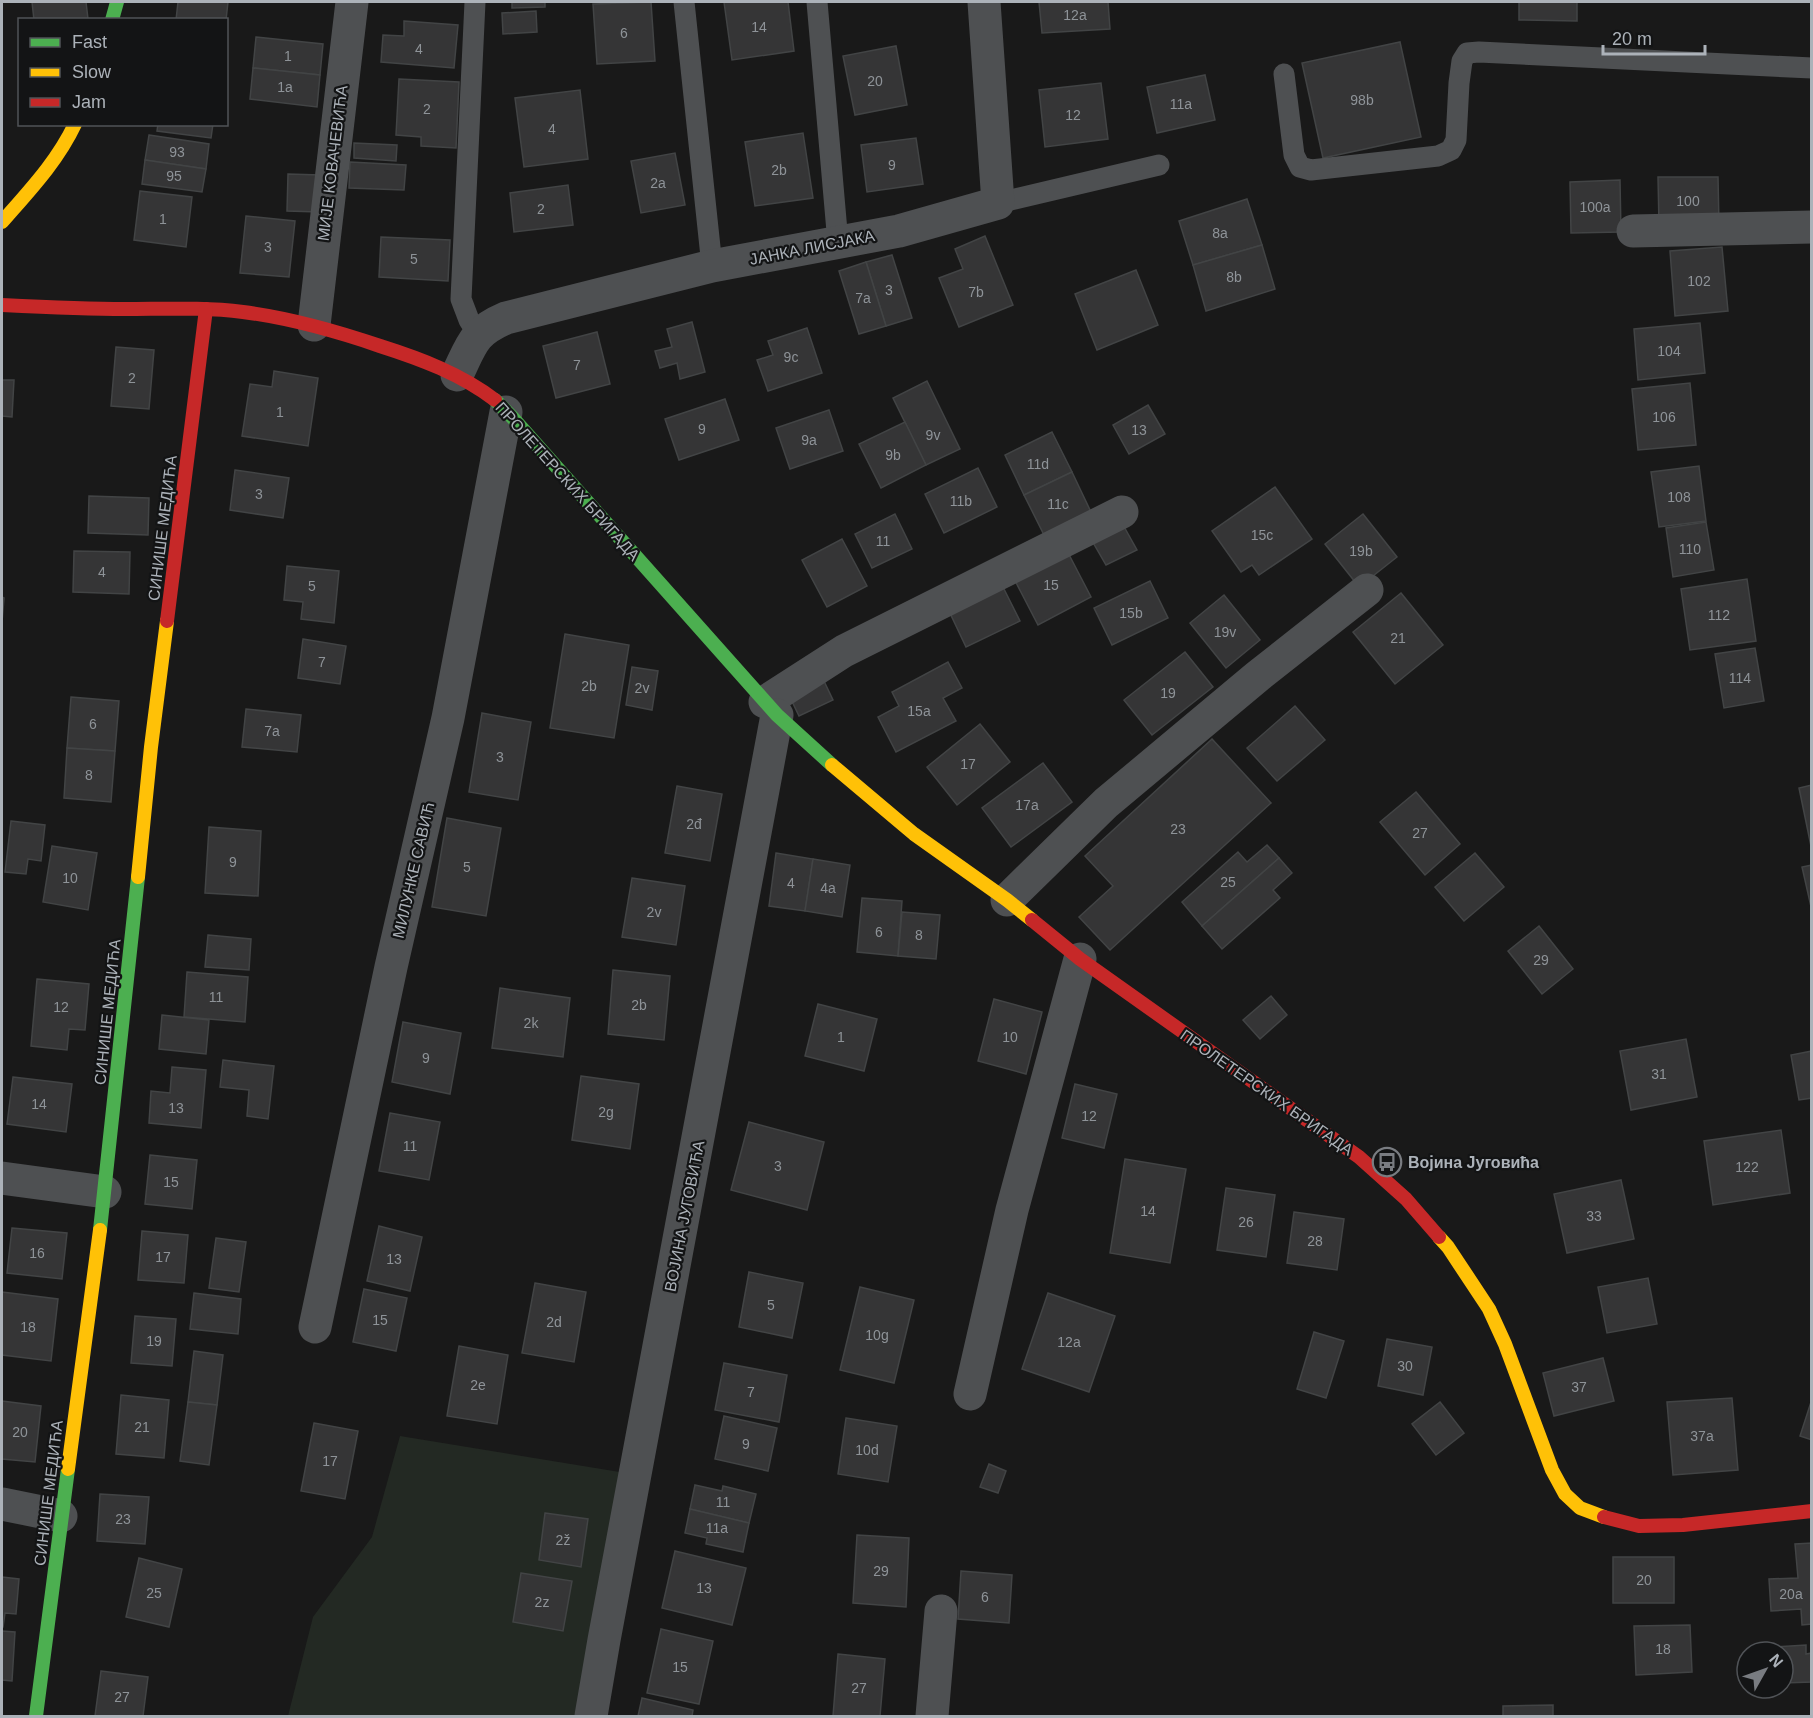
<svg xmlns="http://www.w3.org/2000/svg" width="1813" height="1718" font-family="Helvetica,sans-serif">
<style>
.green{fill:#232923}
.building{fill:#353536;stroke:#424445;stroke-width:1.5}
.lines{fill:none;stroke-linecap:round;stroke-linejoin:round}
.lane{stroke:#4e5052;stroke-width:21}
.street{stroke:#4e5052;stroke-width:33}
.fast{stroke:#4caf50;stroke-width:14}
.slow{stroke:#ffc107;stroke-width:14}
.jam{stroke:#c62828;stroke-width:14}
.labels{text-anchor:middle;stroke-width:4.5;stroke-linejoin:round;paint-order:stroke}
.number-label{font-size:14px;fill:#8e9398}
.street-label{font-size:16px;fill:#acb2b9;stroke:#131415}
.poi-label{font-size:16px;font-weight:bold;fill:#acb2b9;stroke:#131415;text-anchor:start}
</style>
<rect width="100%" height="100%" fill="#191919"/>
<path class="green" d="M400,1436L632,1474L591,1716H288L313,1617L372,1537Z"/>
<g class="building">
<path d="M32,2H86L88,19L34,20Z"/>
<path d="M178,2H228L226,20H176Z"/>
<path d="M512,2H545V7L512,8Z"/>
<path d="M651,2L655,61L597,64L593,4Z"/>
<path d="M724,2H788L794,51L732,60Z"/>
<path d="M1039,2H1108L1110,29L1042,33Z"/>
<path d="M1519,2H1577V21L1519,20Z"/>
<path d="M536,11L537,32L503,34L502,13Z"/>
<path d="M404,21L458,25L454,68L381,62L383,35L404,36Z"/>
<path d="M256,37L323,44L320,75L253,68Z"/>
<path d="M1400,42L1421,137L1323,158L1302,63Z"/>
<path d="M896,46L907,105L855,115L843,56Z"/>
<path d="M253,68L320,75L317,107L250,99Z"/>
<path d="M1205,75L1215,120L1157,133L1147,87Z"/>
<path d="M399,79L459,82L456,148L421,146V137L396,135Z"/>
<path d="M1101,83L1108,139L1045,147L1039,90Z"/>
<path d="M580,90L588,159L524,167L515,98Z"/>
<path d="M158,124H213L211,138L157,131Z"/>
<path d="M803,133L813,198L755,206L745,142Z"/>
<path d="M149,135L209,144L206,169L145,160Z"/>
<path d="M916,138L923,184L867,192L861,145Z"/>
<path d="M354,143L397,145L396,161L354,158Z"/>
<path d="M675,153L685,205L641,213L631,161Z"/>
<path d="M145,160L206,169L202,192L142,184Z"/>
<path d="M350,162L406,165L404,190L349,188Z"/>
<path d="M288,174L320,175L319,212L287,211Z"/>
<path d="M1658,177H1718L1719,225H1659Z"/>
<path d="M1620,180L1621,232L1571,233L1570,182Z"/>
<path d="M568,185L573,225L514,232L510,193Z"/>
<path d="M140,191L192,197L186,247L134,240Z"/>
<path d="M1247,199L1262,245L1193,265L1179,221Z"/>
<path d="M246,216L295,221L289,277L240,273Z"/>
<path d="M985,236L1013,305L959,327L939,278L963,269L955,249Z"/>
<path d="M381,237L450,240L448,281L379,277Z"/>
<path d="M1262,245L1275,289L1206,311L1193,265Z"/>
<path d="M1722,247L1728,311L1675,316L1670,251Z"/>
<path d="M892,255L912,318L886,326L866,262Z"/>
<path d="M866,262L886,326L859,334L839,271Z"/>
<path d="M1136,270L1158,325L1097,350L1075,294Z"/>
<path d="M692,322L705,372L680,379L677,363L660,368L655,351L672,347L667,329Z"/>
<path d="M1700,323L1705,373L1638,380L1634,329Z"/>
<path d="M807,328L822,373L768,391L757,360L773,355L768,341Z"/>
<path d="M597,332L610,384L556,398L543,346Z"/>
<path d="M116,347L154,350L149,409L111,406Z"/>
<path d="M274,371L318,378L308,446L242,436L250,384L272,387Z"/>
<path d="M2,380H14L12,417L2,416Z"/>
<path d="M927,381L960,449L926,465L893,398Z"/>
<path d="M1690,383L1696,445L1638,450L1632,389Z"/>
<path d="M725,399L739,440L679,460L665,419Z"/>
<path d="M1148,405L1165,434L1129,454L1113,425Z"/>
<path d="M829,410L843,451L790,469L776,428Z"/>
<path d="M905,422L926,465L881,488L859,444Z"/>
<path d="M1052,432L1072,472L1024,495L1005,455Z"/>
<path d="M1699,466L1706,521L1659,527L1651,472Z"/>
<path d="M978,468L997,507L944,533L925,494Z"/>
<path d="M235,470L289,478L283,518L230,510Z"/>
<path d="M1072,472L1091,512L1044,535L1024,495Z"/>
<path d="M1275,487L1312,539L1259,575L1252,565L1241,572L1212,531Z"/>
<path d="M89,496L149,498L148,535L88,533Z"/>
<path d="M895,514L912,549L872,568L855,534Z"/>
<path d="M1363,514L1397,557L1359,587L1325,544Z"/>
<path d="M1706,522L1714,570L1673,577L1666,528Z"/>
<path d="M1122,523L1137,550L1106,565L1091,539Z"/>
<path d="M842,539L867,586L827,607L802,560Z"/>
<path d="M1064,545L1091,597L1038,625L1011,573Z"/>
<path d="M74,551L130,552L129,594L73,592Z"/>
<path d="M287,566L339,571L334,623L301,619L303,602L284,600Z"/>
<path d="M1747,579L1756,641L1690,650L1681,589Z"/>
<path d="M1150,581L1168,618L1112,645L1094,608Z"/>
<path d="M1002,585L1020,621L966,647L949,611Z"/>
<path d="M1401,593L1443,645L1395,684L1353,632Z"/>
<path d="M1224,595L1260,640L1226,668L1190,623Z"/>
<path d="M2,597L4,598L2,622Z"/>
<path d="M565,634L629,645L614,738L550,728Z"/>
<path d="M303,639L346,646L340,684L298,678Z"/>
<path d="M1755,648L1764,701L1724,708L1715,654Z"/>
<path d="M1185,652L1213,687L1152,735L1124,700Z"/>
<path d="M948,662L962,688L943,698L956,721L896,752L878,717L899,706L892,692Z"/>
<path d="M632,667L658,671L652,710L626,705Z"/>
<path d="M823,679L833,700L799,716L789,695Z"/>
<path d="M71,697L119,701L115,751L67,748Z"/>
<path d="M1295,706L1325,740L1277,781L1247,748Z"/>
<path d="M246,709L301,715L297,752L242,747Z"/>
<path d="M482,713L531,722L518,800L469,792Z"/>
<path d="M980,724L1010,762L957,805L927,767Z"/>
<path d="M1212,739L1271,803L1110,950L1079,917L1113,886L1085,856Z"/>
<path d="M67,748L115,751L111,802L64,798Z"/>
<path d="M1043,763L1072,802L1011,847L982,808Z"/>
<path d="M1812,785V851L1799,788Z"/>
<path d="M677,786L722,794L710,861L665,853Z"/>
<path d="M1416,792L1460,844L1425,875L1380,822Z"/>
<path d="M447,818L501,828L486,916L432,907Z"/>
<path d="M11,821L45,825L41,861L28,859L26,874L5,872Z"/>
<path d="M209,827L261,831L258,896L205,893Z"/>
<path d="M1267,845L1279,858L1202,926L1182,902L1238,852L1247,862Z"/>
<path d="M52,846L97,853L88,910L43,902Z"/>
<path d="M776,853L813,859L805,911L769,906Z"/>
<path d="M1475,853L1504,887L1464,921L1435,887Z"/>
<path d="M1279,858L1292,873L1273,890L1280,898L1222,949L1202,926Z"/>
<path d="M813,859L850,865L842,917L805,911Z"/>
<path d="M1812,865V911L1802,867Z"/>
<path d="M632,878L685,886L676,945L622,937Z"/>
<path d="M862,898L902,901L898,956L857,952Z"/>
<path d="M902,912L940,915L936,959L898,956Z"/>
<path d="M1539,926L1573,969L1542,994L1508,951Z"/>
<path d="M208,935L251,939L249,970L205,967Z"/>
<path d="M613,970L670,976L664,1040L608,1034Z"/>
<path d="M187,972L248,977L245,1022L184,1017Z"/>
<path d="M37,979L89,984L85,1030L69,1029L67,1050L31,1046Z"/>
<path d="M500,988L570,998L563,1057L492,1048Z"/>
<path d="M1271,996L1287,1015L1260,1039L1243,1020Z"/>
<path d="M994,999L1042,1012L1026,1074L978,1061Z"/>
<path d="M818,1004L877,1019L864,1071L805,1056Z"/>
<path d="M162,1015L209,1020L206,1054L159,1049Z"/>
<path d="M403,1022L461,1033L450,1094L392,1082Z"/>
<path d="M1686,1039L1697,1097L1631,1110L1620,1051Z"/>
<path d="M1812,1051V1098L1799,1100L1791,1055Z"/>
<path d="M223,1060L274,1066L268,1119L247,1116L249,1090L220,1087Z"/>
<path d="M172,1067L206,1070L201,1128L149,1123L151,1091L170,1093Z"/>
<path d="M581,1076L639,1084L630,1149L572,1140Z"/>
<path d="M13,1077L72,1084L66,1132L7,1124Z"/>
<path d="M1075,1084L1117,1094L1104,1148L1062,1138Z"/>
<path d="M390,1113L440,1122L429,1180L379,1171Z"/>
<path d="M749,1122L824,1142L807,1210L731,1190Z"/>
<path d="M1781,1130L1790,1193L1713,1205L1704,1141Z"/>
<path d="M150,1155L197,1160L192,1209L145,1204Z"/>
<path d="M1125,1159L1186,1169L1170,1263L1110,1253Z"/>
<path d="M1621,1180L1634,1239L1567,1253L1554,1194Z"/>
<path d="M1226,1188L1275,1195L1266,1257L1217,1250Z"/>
<path d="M1294,1212L1344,1219L1337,1270L1287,1263Z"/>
<path d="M379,1226L422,1237L410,1291L367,1281Z"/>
<path d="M12,1228L67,1233L62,1279L7,1273Z"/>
<path d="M142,1231L188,1235L184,1283L138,1280Z"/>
<path d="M216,1238L246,1242L239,1292L209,1288Z"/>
<path d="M749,1272L803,1283L792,1338L739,1327Z"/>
<path d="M1648,1278L1657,1324L1607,1333L1598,1287Z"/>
<path d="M535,1283L586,1292L574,1362L522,1353Z"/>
<path d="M860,1287L914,1300L894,1383L840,1370Z"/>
<path d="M364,1289L407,1298L396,1351L353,1342Z"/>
<path d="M2,1292L58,1299L51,1361L2,1355Z"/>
<path d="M194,1293L241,1299L238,1334L190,1329Z"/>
<path d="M1048,1293L1115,1316L1089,1392L1022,1369Z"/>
<path d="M135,1316L176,1319L172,1366L131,1363Z"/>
<path d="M1314,1332L1344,1341L1326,1398L1297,1389Z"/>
<path d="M1387,1339L1432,1347L1423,1395L1378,1386Z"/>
<path d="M459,1346L508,1355L497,1424L447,1416Z"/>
<path d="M194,1351L223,1355L217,1405L188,1402Z"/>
<path d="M1603,1358L1614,1401L1554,1416L1543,1373Z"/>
<path d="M724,1363L787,1375L779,1422L715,1410Z"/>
<path d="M121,1395L169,1400L164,1458L116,1454Z"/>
<path d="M1732,1398L1738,1470L1673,1475L1667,1402Z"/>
<path d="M1812,1399V1440L1800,1436Z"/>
<path d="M2,1401L41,1406L35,1462L2,1459Z"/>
<path d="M188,1402L217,1405L209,1465L180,1461Z"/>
<path d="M1440,1402L1464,1433L1436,1455L1412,1424Z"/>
<path d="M724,1416L777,1428L768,1471L715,1459Z"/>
<path d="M846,1418L897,1426L888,1482L838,1474Z"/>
<path d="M314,1423L358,1431L345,1499L301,1491Z"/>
<path d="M989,1464L1006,1471L998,1493L980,1487Z"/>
<path d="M695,1485L722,1491L723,1486L756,1494L749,1523L690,1509Z"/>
<path d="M100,1494L149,1497L145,1544L97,1541Z"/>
<path d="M690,1509L749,1523L743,1552L706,1544L707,1538L685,1533Z"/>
<path d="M545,1513L588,1519L581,1567L539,1560Z"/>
<path d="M857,1535L909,1538L906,1607L853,1603Z"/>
<path d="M1812,1543V1624L1802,1625L1801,1609L1771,1611L1769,1579L1798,1578L1795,1544Z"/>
<path d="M675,1551L746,1568L732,1625L662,1608Z"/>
<rect x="1613" y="1557" width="61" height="46"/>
<path d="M139,1558L182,1569L169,1627L126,1617Z"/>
<path d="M961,1571L1012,1575L1009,1623L958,1619Z"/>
<path d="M521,1573L572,1581L563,1631L513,1622Z"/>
<path d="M2,1577L19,1579L16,1614L5,1613L3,1627H2Z"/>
<path d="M1690,1625L1692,1672L1636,1675L1634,1626Z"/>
<path d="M661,1629L713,1641L699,1704L647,1693Z"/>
<path d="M2,1631L15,1632L12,1681L2,1680Z"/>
<path d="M1806,1645V1654L1812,1653V1682L1783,1683V1652H1775V1647Z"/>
<path d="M838,1654L885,1659L880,1716H833Z"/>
<path d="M101,1671L148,1677L143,1716H95Z"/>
<path d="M642,1698L693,1710L692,1716H638Z"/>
<path d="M1553,1705V1716H1503V1706Z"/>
</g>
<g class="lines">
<g class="lane">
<path d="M475,2L461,299L469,320L478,334"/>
<path d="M684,2L712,266"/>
<path d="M817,2L838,243"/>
<path d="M1284,74L1294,155L1300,167L1311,170L1438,156L1451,150L1456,140L1459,83L1462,61L1467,53L1479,52L1812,68"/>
<path d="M998,203L1159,165"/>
</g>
<g class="street">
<path d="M1633,231L1812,227"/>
<path d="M314,325L352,2"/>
<path d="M457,375C472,344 473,332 506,318L712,266L899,231L998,203L984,2"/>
<path d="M765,702L844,651L1122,512"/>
<path d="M1007,900L1106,803L1258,676L1367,590"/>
<path d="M2,1178L105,1192"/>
<path d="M315,1327L391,967L448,718L506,412"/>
<path d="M970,1394L1012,1210L1080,959"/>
<path d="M2,1504L61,1516"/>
<path d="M591,1716L604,1640L777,715"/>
<path d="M932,1716L941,1611"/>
</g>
<g class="fast">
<path d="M112,20L117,2"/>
<path d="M495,400L512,417L777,715L832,765"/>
<path d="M100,1230L138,877"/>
<path d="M36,1716L68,1469"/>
</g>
<g class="slow">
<path d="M2,222C29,191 57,162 75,124"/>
<path d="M832,765L914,834L1007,900L1032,920"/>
<path d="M138,877L151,747L167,621"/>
<path d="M1439,1237L1448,1247L1489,1309L1505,1344L1552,1470L1565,1494L1580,1508L1604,1517"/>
<path d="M68,1469L100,1230"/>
</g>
<g class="jam">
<path d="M2,305C43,307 84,309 125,309C164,309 204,307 243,312C290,318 336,331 380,346C421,359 461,374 495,400"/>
<path d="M167,621L206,309"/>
<path d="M1032,920L1080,959L1359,1157L1406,1199L1439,1237"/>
<path d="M1604,1517L1639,1526L1683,1525L1812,1511"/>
</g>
</g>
<defs>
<g id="bus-ring" transform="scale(1.5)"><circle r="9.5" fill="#131415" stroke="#797c81" stroke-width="1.5"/><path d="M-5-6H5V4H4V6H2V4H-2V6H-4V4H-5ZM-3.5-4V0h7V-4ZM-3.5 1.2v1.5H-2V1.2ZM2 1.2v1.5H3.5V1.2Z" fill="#797c81"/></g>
</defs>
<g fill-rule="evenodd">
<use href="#bus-ring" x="1387" y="1162"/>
</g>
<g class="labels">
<g class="number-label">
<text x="1075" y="20">12a</text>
<text x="759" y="32">14</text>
<text x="624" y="38">6</text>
<text x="419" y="54">4</text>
<text x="288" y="61">1</text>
<text x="875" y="86">20</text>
<text x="285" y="92">1a</text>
<text x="1362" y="105">98b</text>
<text x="1181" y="109">11a</text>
<text x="427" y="114">2</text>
<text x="1073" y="120">12</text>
<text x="552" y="134">4</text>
<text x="177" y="157">93</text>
<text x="892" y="170">9</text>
<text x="779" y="175">2b</text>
<text x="174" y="181">95</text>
<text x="658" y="188">2a</text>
<text x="1688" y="206">100</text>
<text x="1595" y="212">100a</text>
<text x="541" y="214">2</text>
<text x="163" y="224">1</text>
<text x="1220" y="238">8a</text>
<text x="268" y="252">3</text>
<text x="414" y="264">5</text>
<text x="1234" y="282">8b</text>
<text x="1699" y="286">102</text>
<text x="889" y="295">3</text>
<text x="976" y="297">7b</text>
<text x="863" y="303">7a</text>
<text x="1669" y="356">104</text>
<text x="791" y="362">9c</text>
<text x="577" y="370">7</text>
<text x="132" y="383">2</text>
<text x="280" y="417">1</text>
<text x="1664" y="422">106</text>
<text x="702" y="434">9</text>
<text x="1139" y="435">13</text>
<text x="933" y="440">9v</text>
<text x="809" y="445">9a</text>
<text x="893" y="460">9b</text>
<text x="1038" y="469">11d</text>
<text x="259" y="499">3</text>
<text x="1679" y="502">108</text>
<text x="961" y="506">11b</text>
<text x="1058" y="509">11c</text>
<text x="1262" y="540">15c</text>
<text x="883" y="546">11</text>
<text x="1690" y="554">110</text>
<text x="1361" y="556">19b</text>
<text x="102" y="577">4</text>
<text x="1051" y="590">15</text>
<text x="312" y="591">5</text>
<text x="1131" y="618">15b</text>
<text x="1719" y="620">112</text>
<text x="1225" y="637">19v</text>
<text x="1398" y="643">21</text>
<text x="322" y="667">7</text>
<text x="1740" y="683">114</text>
<text x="589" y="691">2b</text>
<text x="642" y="693">2v</text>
<text x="1168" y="698">19</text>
<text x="919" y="716">15a</text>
<text x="93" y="729">6</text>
<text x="272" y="736">7a</text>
<text x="500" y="762">3</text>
<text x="968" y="769">17</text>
<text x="89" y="780">8</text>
<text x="1027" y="810">17a</text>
<text x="694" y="829">2đ</text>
<text x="1178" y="834">23</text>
<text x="1420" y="838">27</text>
<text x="233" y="867">9</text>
<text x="467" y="872">5</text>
<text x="70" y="883">10</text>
<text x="1228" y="887">25</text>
<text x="791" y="888">4</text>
<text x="828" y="893">4a</text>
<text x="654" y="917">2v</text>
<text x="879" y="937">6</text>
<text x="919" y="940">8</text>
<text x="1541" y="965">29</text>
<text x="216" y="1002">11</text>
<text x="639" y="1010">2b</text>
<text x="61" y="1012">12</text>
<text x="531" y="1028">2k</text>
<text x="841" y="1042">1</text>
<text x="1010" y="1042">10</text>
<text x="426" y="1063">9</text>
<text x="1659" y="1079">31</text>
<text x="39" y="1109">14</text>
<text x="176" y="1113">13</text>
<text x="606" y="1117">2g</text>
<text x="1089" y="1121">12</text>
<text x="410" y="1151">11</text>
<text x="778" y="1171">3</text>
<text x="1747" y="1172">122</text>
<text x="171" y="1187">15</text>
<text x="1148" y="1216">14</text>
<text x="1594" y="1221">33</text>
<text x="1246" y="1227">26</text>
<text x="1315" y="1246">28</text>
<text x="37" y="1258">16</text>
<text x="163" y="1262">17</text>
<text x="394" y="1264">13</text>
<text x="771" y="1310">5</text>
<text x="380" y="1325">15</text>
<text x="554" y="1327">2d</text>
<text x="28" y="1332">18</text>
<text x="877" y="1340">10g</text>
<text x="154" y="1346">19</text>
<text x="1069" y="1347">12a</text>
<text x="1405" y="1371">30</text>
<text x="478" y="1390">2e</text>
<text x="1579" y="1392">37</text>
<text x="751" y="1397">7</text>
<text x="142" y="1432">21</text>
<text x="20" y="1437">20</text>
<text x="1702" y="1441">37a</text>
<text x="746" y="1449">9</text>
<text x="867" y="1455">10d</text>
<text x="330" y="1466">17</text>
<text x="723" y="1507">11</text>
<text x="123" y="1524">23</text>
<text x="717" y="1533">11a</text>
<text x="563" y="1545">2ž</text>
<text x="881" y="1576">29</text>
<text x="1644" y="1585">20</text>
<text x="704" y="1593">13</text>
<text x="154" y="1598">25</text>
<text x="1791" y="1599">20a</text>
<text x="985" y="1602">6</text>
<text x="542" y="1607">2z</text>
<text x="1663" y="1654">18</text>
<text x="680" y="1672">15</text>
<text x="859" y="1693">27</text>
<text x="122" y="1702">27</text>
</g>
<g class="street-label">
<text transform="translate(332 163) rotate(-83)" y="6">МИЈЕ КОВАЧЕВИЋА</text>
<text transform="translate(812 247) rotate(-11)" y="6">ЈАНКА ЛИСЈАКА</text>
<text transform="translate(568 481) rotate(48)" y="6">ПРОЛЕТЕРСКИХ БРИГАДА</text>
<text transform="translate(162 528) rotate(-83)" y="6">СИНИШЕ МЕДИЋА</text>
<text transform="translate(413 870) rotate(-77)" y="6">МИЛУНКЕ САВИЋ</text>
<text transform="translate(107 1012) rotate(-84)" y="6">СИНИШЕ МЕДИЋА</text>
<text transform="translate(1267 1092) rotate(35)" y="6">ПРОЛЕТЕРСКИХ БРИГАДА</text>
<text transform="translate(684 1216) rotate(-79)" y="6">ВОЈИНА ЈУГОВИЋА</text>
<text transform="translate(48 1493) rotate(-83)" y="6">СИНИШЕ МЕДИЋА</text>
</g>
<g class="poi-label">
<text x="1408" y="1168">Војина Југовића</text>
</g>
</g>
<rect width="1813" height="1718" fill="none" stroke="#acb2b9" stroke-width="6"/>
<rect x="18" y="18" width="210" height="108" fill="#131415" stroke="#505357" stroke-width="1.5"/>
<rect x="30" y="38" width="30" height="9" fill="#4caf50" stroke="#505357" stroke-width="1.5"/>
<text x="72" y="48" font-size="18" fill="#acb2b9">Fast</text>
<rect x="30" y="68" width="30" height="9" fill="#ffc107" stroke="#505357" stroke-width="1.5"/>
<text x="72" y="78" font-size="18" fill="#acb2b9">Slow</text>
<rect x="30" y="98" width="30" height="9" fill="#c62828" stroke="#505357" stroke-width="1.5"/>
<text x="72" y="108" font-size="18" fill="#acb2b9">Jam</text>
<g transform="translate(1765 1670) rotate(50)"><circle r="28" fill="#131415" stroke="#505357" stroke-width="1.5"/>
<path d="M0-4.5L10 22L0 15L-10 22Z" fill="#797c81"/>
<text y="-9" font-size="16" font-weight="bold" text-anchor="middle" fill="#acb2b9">N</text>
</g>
<path d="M1603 45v9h102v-9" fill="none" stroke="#acb2b9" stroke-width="3"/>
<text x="1612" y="45" font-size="18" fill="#acb2b9" stroke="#131415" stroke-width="4.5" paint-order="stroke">20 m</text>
</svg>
